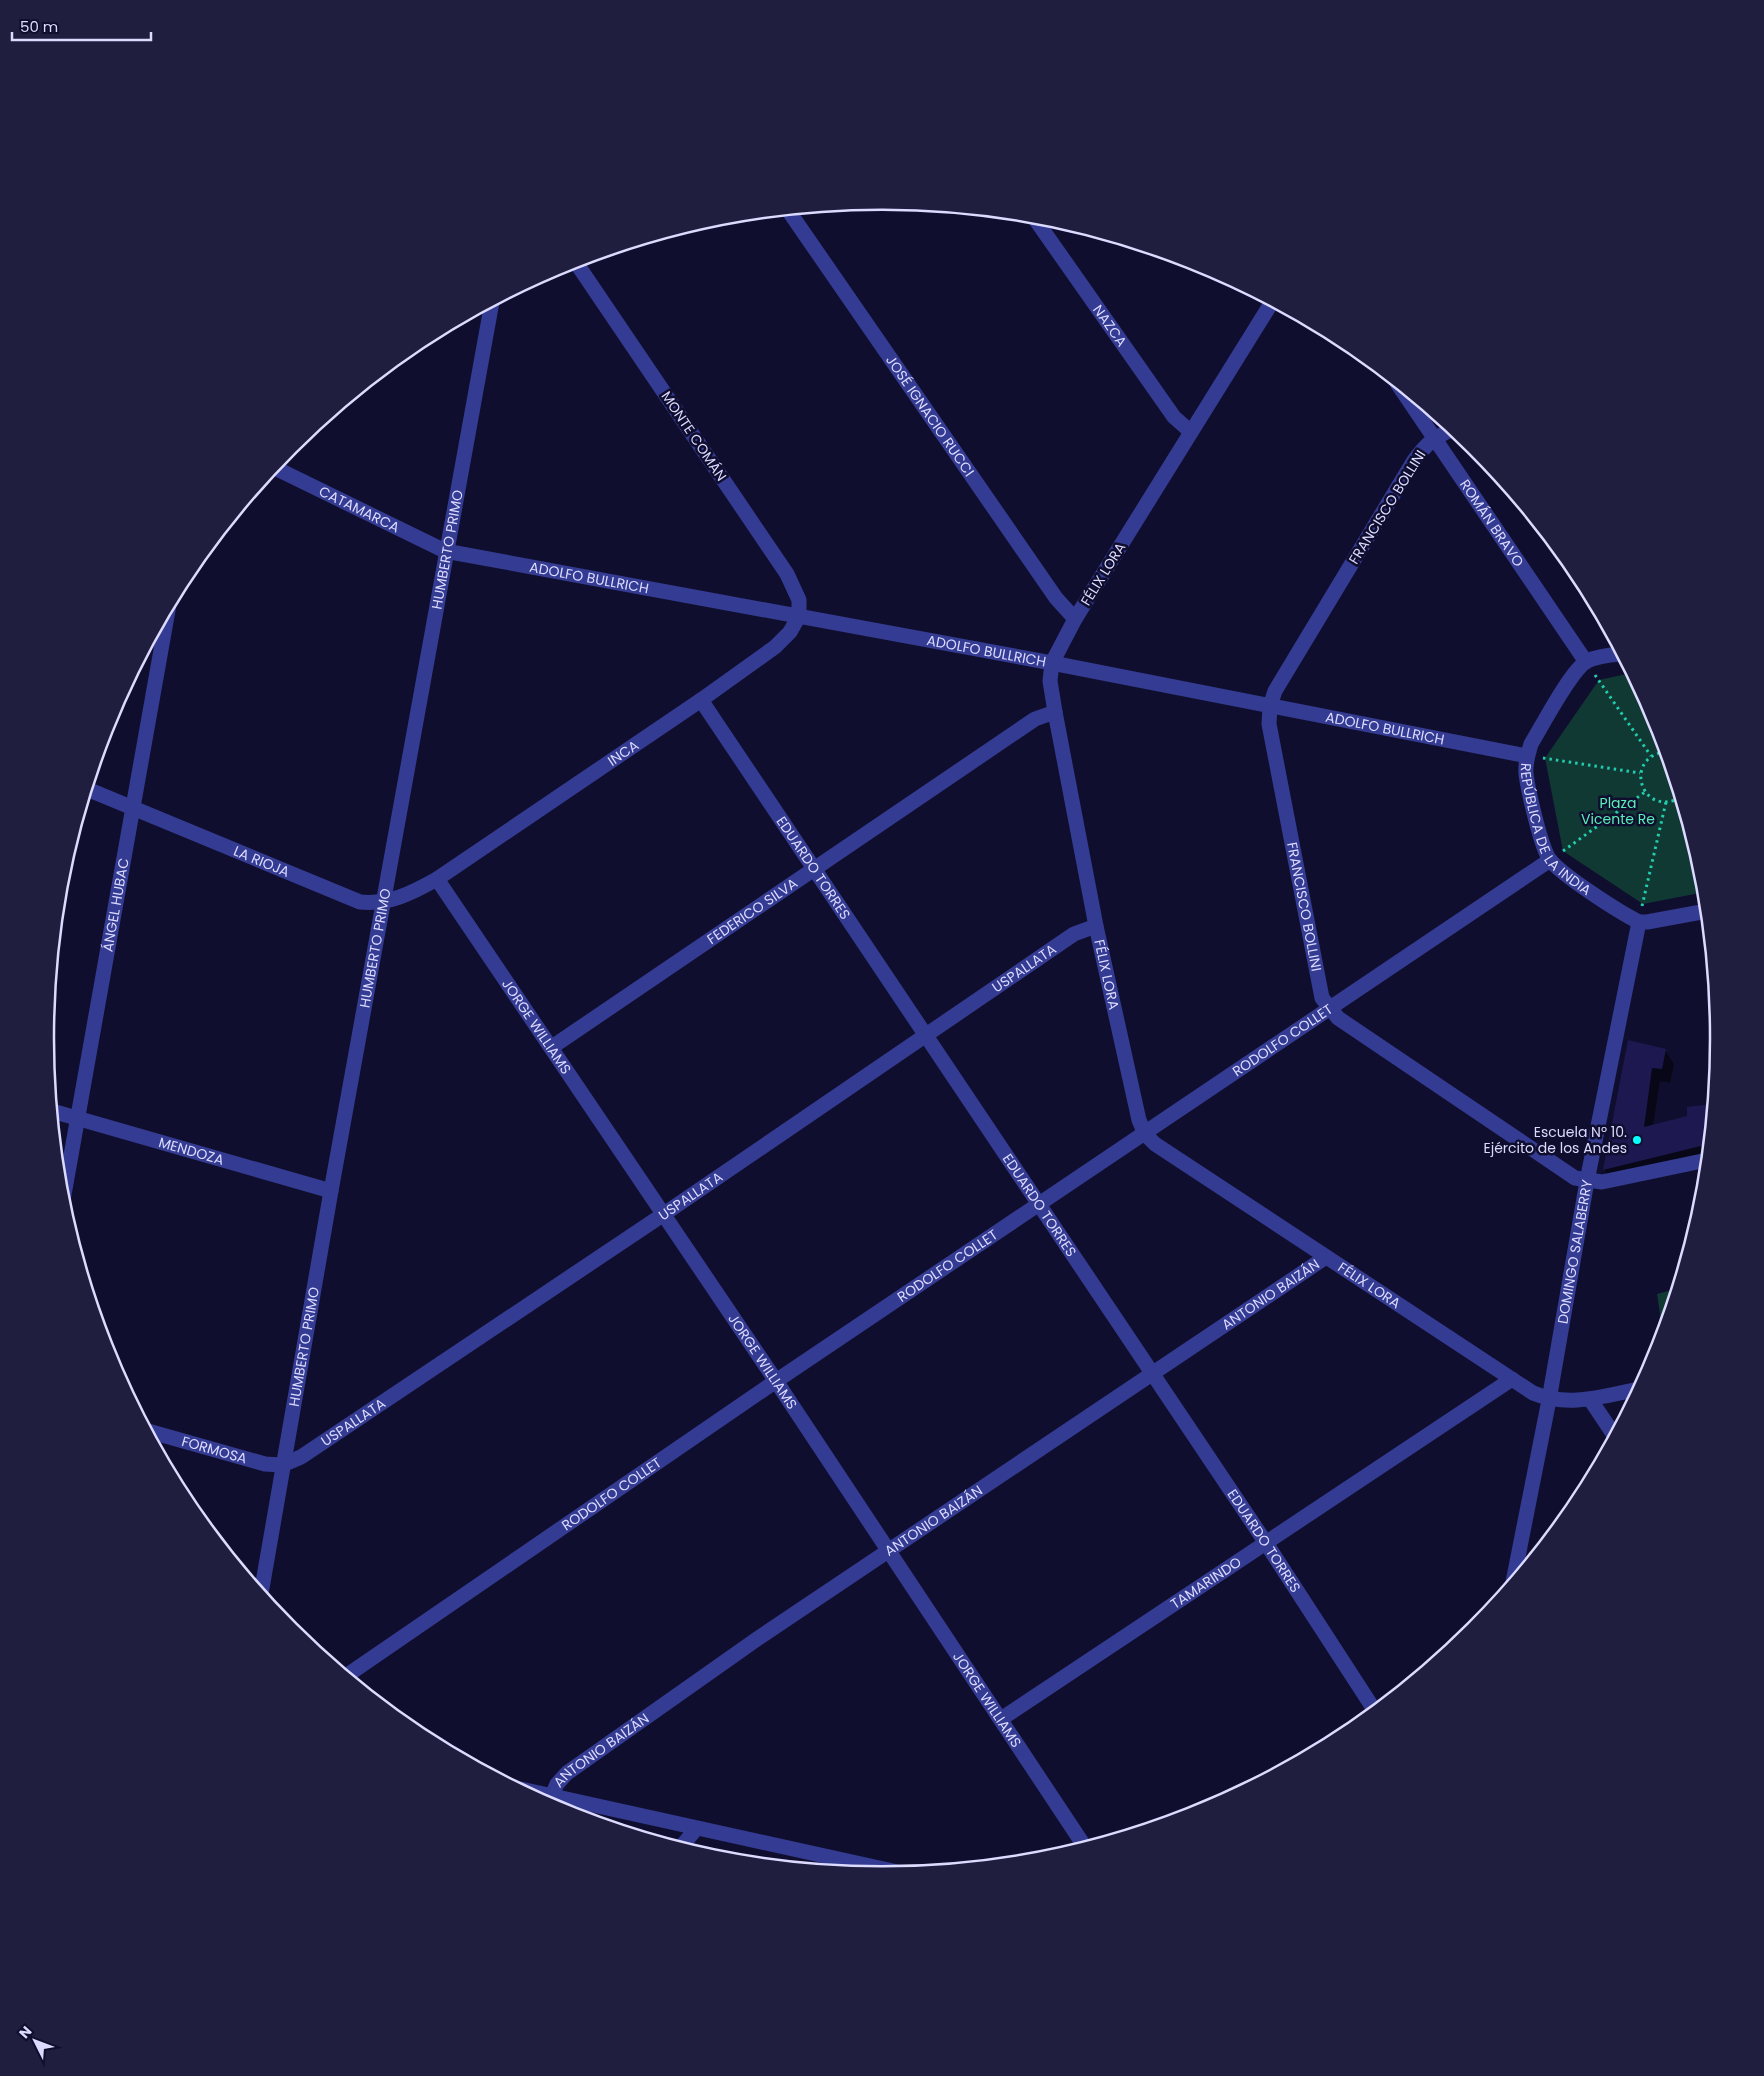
<svg xmlns="http://www.w3.org/2000/svg" width="1764" height="2076" font-family="Poppins,sans-serif">
<style>
.green{fill:#113933}
.shadow{fill:#0007}
.building{fill:#1e1851}
.lines{fill:none;stroke-linecap:round;stroke-linejoin:round}
.path{stroke:#22ccaf;stroke-width:3;stroke-dasharray:2.5 4;stroke-linecap:butt}
.minor{stroke:#343b92;stroke-width:15}
.poi-dot{fill:#07fffd;stroke:#100e2e;stroke-width:2}
.labels{text-anchor:middle;stroke-width:5;stroke-linejoin:round;paint-order:stroke}
.street-label{font-size:14px;fill:#dcdbff;stroke:#100e2e}
.park-label{font-size:14px;fill:#59eeb8;stroke:#100e2e}
.poi-label{font-size:14px;fill:#dcdbff;stroke:#100e2e;text-anchor:end}
.rim{fill:none;stroke:#dcdbff;stroke-width:2.5}
</style>
<rect width="100%" height="100%" fill="#100e2e"/>
<g class="green">
<path d="M1631,673L1655,718L1703,875L1705,892L1643,904L1563,851L1545,758L1599,680Z"/>
<path d="M1676,1289L1663,1334L1657,1294Z"/>
</g>
<path class="shadow" d="M1629,1042L1665,1050L1674,1064L1670,1083L1660,1081L1653,1126L1689,1117L1688,1108L1712,1105L1707,1160L1612,1183L1604,1169Z"/>
<path class="building" d="M1628,1040L1666,1049L1662,1069L1652,1068L1644,1127L1687,1116V1107L1712,1104L1709,1144L1603,1170Z"/>
<g class="lines">
<g class="path">
<path d="M1595,675L1651,756"/>
<path d="M1666,752C1623,756 1640,818 1680,798"/>
<path d="M1543,758L1640,773"/>
<path d="M1563,851L1645,792"/>
<path d="M1642,906L1666,802"/>
</g>
<g class="minor">
<path id="s1" d="M788,210L1056,598L1075,619"/>
<path id="s2" d="M1033,216L1174,417L1191,432"/>
<path id="s3" d="M1272,302L1075,619L1052,663L1050,681L1055,712L1096,926L1139,1120L1145,1134L1155,1144L1533,1393C1569,1408 1603,1396 1639,1389"/>
<path id="s4" d="M1397,383L1586,662"/>
<path id="s5" d="M1453,429C1433,438 1426,444 1413,462L1275,691L1270,706L1269,724L1322,998L1338,1018L1575,1178L1602,1182L1707,1160"/>
<path id="s6" d="M273,467L445,551L1052,663L1527,756"/>
<path id="s7" d="M1621,654C1610,655 1598,656 1587,661C1571,670 1542,726 1531,744C1528,754 1525,764 1526,774C1528,790 1541,848 1550,860C1563,876 1619,912 1639,922H1647L1707,911"/>
<path id="s8" d="M701,700L1266,1543L1375,1711"/>
<path id="s9" d="M87,789L360,902C389,905 412,893 437,879L701,700L775,647L790,632L799,616V600L787,574L575,261"/>
<path id="s10" d="M437,879L776,1381L1085,1847"/>
<path id="s11" d="M552,1047L1035,719L1055,712"/>
<path id="s12" d="M52,1111L331,1191"/>
<path id="s13" d="M62,1206L169,605"/>
<path d="M1590,1399L1614,1435"/>
<path id="s14" d="M148,1431L265,1464L282,1465L301,1457L664,1214L1074,934L1096,926"/>
<path id="s15" d="M1513,1582L1549,1400L1587,1181L1639,922"/>
<path id="s16" d="M261,1594L331,1191L492,302"/>
<path id="s17" d="M346,1676L776,1381L1550,860"/>
<path id="s18" d="M1001,1719L1512,1379"/>
<path d="M521,1789L902,1873"/>
<path id="s19" d="M552,1795L557,1784L567,1773L760,1637L1326,1257"/>
<path d="M681,1847L696,1829"/>
</g>
</g>
<circle class="poi-dot" cx="1637" cy="1140" r="5"/>
<g class="labels">
<g class="street-label">
<text dy="5" stroke="none"><textPath href="#s2" startOffset="134">NAZCA</textPath></text>
<text dy="5" stroke="none"><textPath href="#s1" startOffset="250">JOSÉ IGNACIO RUCCI</textPath></text>
<text transform="translate(694 436) rotate(56)" y="5">MONTE COMÁN</text>
<text transform="translate(1387 507) rotate(-58)" y="5">FRANCISCO BOLLINI</text>
<text dy="5" stroke="none"><textPath href="#s6" startOffset="96">CATAMARCA</textPath></text>
<text dy="5" stroke="none"><textPath href="#s4" startOffset="169">ROMÁN BRAVO</textPath></text>
<text dy="5" stroke="none"><textPath href="#s16" startOffset="1061">HUMBERTO PRIMO</textPath></text>
<text transform="translate(1103 574) rotate(-58)" y="5">FÉLIX LORA</text>
<text dy="5" stroke="none"><textPath href="#s6" startOffset="338">ADOLFO BULLRICH</textPath></text>
<text dy="5" stroke="none"><textPath href="#s6" startOffset="742">ADOLFO BULLRICH</textPath></text>
<text dy="5" stroke="none"><textPath href="#s6" startOffset="1148">ADOLFO BULLRICH</textPath></text>
<text dy="5" stroke="none"><textPath href="#s9" startOffset="602">INCA</textPath></text>
<text dy="5" stroke="none"><textPath href="#s7" startOffset="231">REPÚBLICA DE LA INDIA</textPath></text>
<text dy="5" stroke="none"><textPath href="#s9" startOffset="189">LA RIOJA</textPath></text>
<text dy="5" stroke="none"><textPath href="#s8" startOffset="202">EDUARDO TORRES</textPath></text>
<text dy="5" stroke="none"><textPath href="#s13" startOffset="306">ÁNGEL HUBAC</textPath></text>
<text dy="5" stroke="none"><textPath href="#s5" startOffset="540">FRANCISCO BOLLINI</textPath></text>
<text dy="5" stroke="none"><textPath href="#s11" startOffset="242">FEDERICO SILVA</textPath></text>
<text dy="5" stroke="none"><textPath href="#s16" startOffset="656">HUMBERTO PRIMO</textPath></text>
<text dy="5" stroke="none"><textPath href="#s14" startOffset="1032">USPALLATA</textPath></text>
<text dy="5" stroke="none"><textPath href="#s3" startOffset="740">FÉLIX LORA</textPath></text>
<text dy="5" stroke="none"><textPath href="#s10" startOffset="178">JORGE WILLIAMS</textPath></text>
<text dy="5" stroke="none"><textPath href="#s17" startOffset="1132">RODOLFO COLLET</textPath></text>
<text dy="5" stroke="none"><textPath href="#s12" startOffset="145">MENDOZA</textPath></text>
<text dy="5" stroke="none"><textPath href="#s14" startOffset="628">USPALLATA</textPath></text>
<text dy="5" stroke="none"><textPath href="#s8" startOffset="608">EDUARDO TORRES</textPath></text>
<text dy="5" stroke="none"><textPath href="#s15" startOffset="336">DOMINGO SALABERRY</textPath></text>
<text dy="5" stroke="none"><textPath href="#s17" startOffset="728">RODOLFO COLLET</textPath></text>
<text dy="5" stroke="none"><textPath href="#s3" startOffset="1175">FÉLIX LORA</textPath></text>
<text dy="5" stroke="none"><textPath href="#s19" startOffset="878">ANTONIO BAIZÁN</textPath></text>
<text dy="5" stroke="none"><textPath href="#s16" startOffset="251">HUMBERTO PRIMO</textPath></text>
<text dy="5" stroke="none"><textPath href="#s10" startOffset="582">JORGE WILLIAMS</textPath></text>
<text dy="5" stroke="none"><textPath href="#s14" startOffset="222">USPALLATA</textPath></text>
<text dy="5" stroke="none"><textPath href="#s14" startOffset="69">FORMOSA</textPath></text>
<text dy="5" stroke="none"><textPath href="#s17" startOffset="322">RODOLFO COLLET</textPath></text>
<text dy="5" stroke="none"><textPath href="#s19" startOffset="472">ANTONIO BAIZÁN</textPath></text>
<text dy="5" stroke="none"><textPath href="#s8" startOffset="1012">EDUARDO TORRES</textPath></text>
<text dy="5" stroke="none"><textPath href="#s18" startOffset="246">TAMARINDO</textPath></text>
<text dy="5" stroke="none"><textPath href="#s10" startOffset="988">JORGE WILLIAMS</textPath></text>
<text dy="5" stroke="none"><textPath href="#s19" startOffset="68">ANTONIO BAIZÁN</textPath></text>
</g>
<g class="park-label">
<text x="1618" y="808">Plaza<tspan x="1618" dy="16">Vicente Re</tspan></text>
</g>
<g class="poi-label">
<text x="1627" y="1137">Escuela Nº 10.<tspan x="1627" dy="16">Ejército de los Andes</tspan></text>
</g>
</g>
<path d="M0 0H1764V2076H0ZM54 1038a828 828 0 1 1 1656 0a828 828 0 1 1-1656 0Z" fill="#201e3f" fill-rule="evenodd"/>
<path class="rim" d="M54 1038a828 828 0 1 1 1656 0a828 828 0 1 1-1656 0Z"/>
<g transform="translate(35 2041) rotate(312)" stroke="#100e2e" stroke-width="4" paint-order="stroke">
<path d="M0-4L9 19L0 12L-9 19Z" fill="#dcdbff"/>
<text y="-8" font-size="14" font-weight="bold" text-anchor="middle" fill="#dcdbff">N</text>
</g>
<path d="M12 32v8h139v-8" fill="none" stroke="#dcdbff" stroke-width="2.5"/>
<text x="20" y="32" font-size="15" fill="#dcdbff" stroke="#100e2e" stroke-width="4" paint-order="stroke">50 m</text>
</svg>
